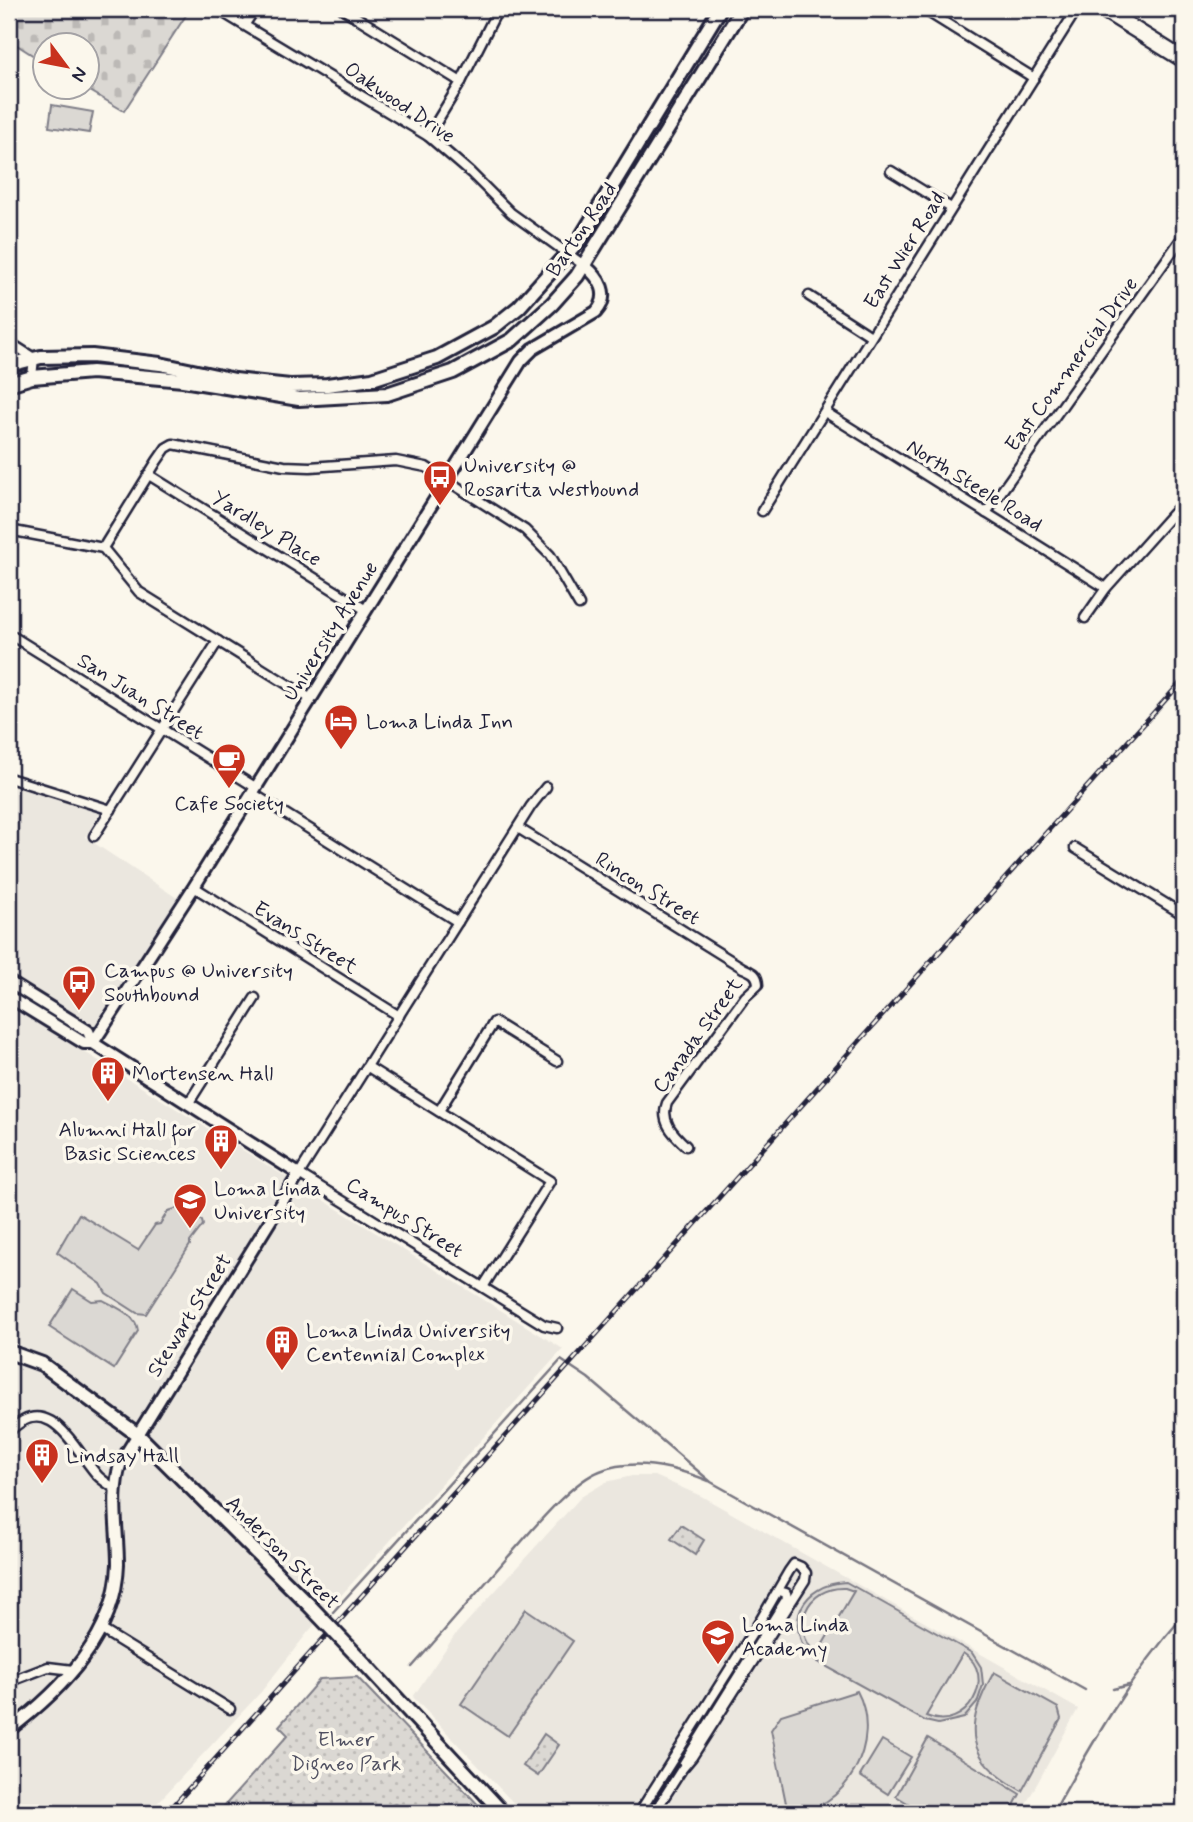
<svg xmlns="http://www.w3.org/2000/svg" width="1193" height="1822" font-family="Mynerve,sans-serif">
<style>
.built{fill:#ebe7df}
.green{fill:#dbd8d3;stroke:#7e7d87;stroke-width:2;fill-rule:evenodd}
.cemetery{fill:url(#cemetery-stones);stroke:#7e7d87;stroke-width:2}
.park{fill:url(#park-dots);stroke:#7e7d87;stroke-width:2}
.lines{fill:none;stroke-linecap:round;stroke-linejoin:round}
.stream{stroke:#787681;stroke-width:2.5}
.minor-casing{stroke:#22223b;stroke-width:13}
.tertiary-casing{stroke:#22223b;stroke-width:16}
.secondary-casing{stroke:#22223b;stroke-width:18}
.primary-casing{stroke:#22223b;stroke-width:19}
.minor{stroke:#fbf7ec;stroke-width:8}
.tertiary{stroke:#fbf7ec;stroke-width:10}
.secondary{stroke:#fbf7ec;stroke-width:12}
.primary{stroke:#fbf7ec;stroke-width:14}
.rail-casing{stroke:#22223b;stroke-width:5}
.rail{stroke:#fbf7ec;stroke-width:2.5;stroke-dasharray:8;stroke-linecap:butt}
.secondary-bridge-casing{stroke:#22223b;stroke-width:18;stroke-linecap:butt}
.secondary-bridge{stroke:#fbf7ec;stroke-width:12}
.labels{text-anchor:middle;stroke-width:7;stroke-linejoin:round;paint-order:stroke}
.street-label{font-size:21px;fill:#22223b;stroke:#fbf7ec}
.poi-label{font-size:21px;fill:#22223b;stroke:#fbf7ec;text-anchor:start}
.park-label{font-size:21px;fill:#505061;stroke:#fbf7ec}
</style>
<defs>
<pattern id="cemetery-stones" width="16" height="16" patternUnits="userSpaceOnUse" patternTransform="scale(1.75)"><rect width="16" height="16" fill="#dbd8d3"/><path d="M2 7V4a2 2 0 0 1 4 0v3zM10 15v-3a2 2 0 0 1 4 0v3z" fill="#bcb9b6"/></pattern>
<pattern id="park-dots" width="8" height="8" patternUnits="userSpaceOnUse" patternTransform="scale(1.75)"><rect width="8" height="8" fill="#dbd8d3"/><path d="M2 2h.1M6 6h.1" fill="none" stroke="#bcb9b6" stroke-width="1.8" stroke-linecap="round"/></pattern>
</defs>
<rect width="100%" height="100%" fill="#fbf7ec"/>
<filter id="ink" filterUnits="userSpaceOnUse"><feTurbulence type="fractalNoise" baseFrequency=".0143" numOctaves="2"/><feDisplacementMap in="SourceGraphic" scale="14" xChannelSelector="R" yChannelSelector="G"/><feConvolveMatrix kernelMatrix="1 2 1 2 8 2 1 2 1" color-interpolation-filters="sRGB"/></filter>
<g filter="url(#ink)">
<g class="built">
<path d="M9,785L100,813L85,837L177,898L83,1051L563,1349L308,1632L261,1692L148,1813H9Z"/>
<path d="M632,1476H655L701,1496L1078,1709L1021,1813H523L413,1697L455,1635L581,1497L606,1482Z"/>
</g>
<g class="green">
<path d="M52,105L93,112L89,133L49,127Z"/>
<path d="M181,1207L202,1221L203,1225L190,1242V1245L146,1314L137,1313L106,1293L101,1284L57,1252L79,1214L138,1250L155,1225L160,1224L168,1211Z"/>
<path d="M73,1289L92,1301L103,1300C115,1307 137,1315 138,1331L114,1369L49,1327Z"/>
<path d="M846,1582L972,1653L981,1667L982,1675L983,1685L977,1703L964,1718L938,1724L925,1721L811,1658C783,1623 802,1584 846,1582ZM845,1588L854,1591L817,1654C788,1629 807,1586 845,1588ZM963,1653C999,1675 967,1734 926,1716Z"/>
<path d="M526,1609L573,1641L508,1736L461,1704Z"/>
<path d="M994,1672L1058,1708L1061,1719L1022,1791C964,1758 963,1728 994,1672Z"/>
<path d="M857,1691C884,1741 846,1813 788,1813L771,1730L781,1715Z"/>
<path d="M928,1738L1020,1794L1010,1813H924L896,1796Z"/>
<path d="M882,1740L911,1757L888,1794L860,1776Z"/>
</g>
<path class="cemetery" d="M9,9H190L124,111L85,88H88V46H46L45,63L9,40Z"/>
<g class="park">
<path d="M681,1525L704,1540L695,1555L671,1539Z"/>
<path d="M357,1677L486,1813H405L400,1811L398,1813H218L288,1735L279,1726L320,1679Z"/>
<path d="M544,1734L559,1745L538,1776L523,1766Z"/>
</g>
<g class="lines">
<g class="stream">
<path d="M333,1612L561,1360L588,1378L711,1482L1085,1690"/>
<path d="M412,1667C444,1631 476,1594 507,1558C530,1533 569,1483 600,1471C635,1457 676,1468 709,1481"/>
<path d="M1113,1689L1129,1685"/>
<path d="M1053,1813C1092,1743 1131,1675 1184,1615"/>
</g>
<g class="minor-casing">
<g id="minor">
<path d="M217,9L428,136L471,173L511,213L585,266"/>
<path d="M343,9L461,82"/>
<path d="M923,9L1034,78"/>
<path d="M245,24L255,9"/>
<path d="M428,136L461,82L498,9"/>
<path d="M891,171L951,208"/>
<path d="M809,296L871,336"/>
<path d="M9,342L34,358L32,377"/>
<path d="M825,412L1106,588"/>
<path d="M149,475L366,610"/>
<path d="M762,511L1077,9"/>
<path d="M986,513L1184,235"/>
<path d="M9,530L103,548L139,592L311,699"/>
<path d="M103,548L157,461L166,448L173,444L284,466L310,467L396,461L426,467L525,530L550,555L579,605"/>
<path d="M1085,618L1106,588L1184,501"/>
<path d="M9,634L255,787"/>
<path d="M9,778L111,810"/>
<path d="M546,787L531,806L299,1174L544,1325L557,1328"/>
<path d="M252,793L458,922"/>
<path d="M518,828L743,968C752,972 758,974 758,985L745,997L667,1103C660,1121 673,1134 686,1146"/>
<path d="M94,836L218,641"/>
<path d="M1075,848L1184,915"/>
<path d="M194,887L399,1016"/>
<path d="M368,1067L550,1181L483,1287"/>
<path d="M188,1104L255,998"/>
<path d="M439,1111L494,1022L557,1061"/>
<path d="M9,1432C50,1389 75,1451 98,1476C103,1481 110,1485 115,1489"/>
<path d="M102,1630L230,1709"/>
<path d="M9,1682L48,1667L73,1670"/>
<path d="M684,1763L787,1598L786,1593L779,1591"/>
<path d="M395,1810L397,1813"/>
<path d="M639,1813L760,1621L789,1571L794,1564L801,1567L806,1573L805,1580L692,1757L682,1769L654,1813"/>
</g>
</g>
<g class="tertiary-casing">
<g id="tertiary">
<path d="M9,982L88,1031L93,1043"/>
<path d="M9,997L84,1043H93L299,1174L121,1462C110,1494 118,1530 118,1564C116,1635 62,1690 9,1730"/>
<path d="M93,1043L194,887L521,361L533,349L596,312C611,295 600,278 585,266"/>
</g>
</g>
<g class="secondary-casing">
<g id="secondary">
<path d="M9,365L41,357L92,356L160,364L235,380L290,386L327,385L372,379L437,358L494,327L519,307L580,239L720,9"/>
<path d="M9,384L32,377L92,372L183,380L299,399L387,394L453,372L512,340L552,304L577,276L742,9"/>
<path d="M9,1352L42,1364L138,1435L308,1604"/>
<path d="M365,1664L503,1813"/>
</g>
</g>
<g class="primary-casing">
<path id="primary" d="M1102,9L1184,60"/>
</g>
<use href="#minor" class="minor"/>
<use href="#tertiary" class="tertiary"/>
<use href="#secondary" class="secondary"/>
<use href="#primary" class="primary"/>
<g class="rail-casing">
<path id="rail" d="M167,1813L1184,679"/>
</g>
<use href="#rail" class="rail"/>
<g class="secondary-bridge-casing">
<path id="secondary-bridge" d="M308,1604L365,1664"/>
</g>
<use href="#secondary-bridge" class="secondary-bridge"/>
</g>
</g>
<defs>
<g id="bus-pin" transform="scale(1.75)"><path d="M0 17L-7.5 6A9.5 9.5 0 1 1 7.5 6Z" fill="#c8321e" stroke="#fbf7ec"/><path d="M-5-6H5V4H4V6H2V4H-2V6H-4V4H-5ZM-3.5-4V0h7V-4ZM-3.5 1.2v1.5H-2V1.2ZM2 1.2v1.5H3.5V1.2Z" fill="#fff"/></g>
<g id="hotel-pin" transform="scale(1.75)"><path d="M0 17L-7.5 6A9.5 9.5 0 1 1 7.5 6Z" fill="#c8321e" stroke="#fbf7ec"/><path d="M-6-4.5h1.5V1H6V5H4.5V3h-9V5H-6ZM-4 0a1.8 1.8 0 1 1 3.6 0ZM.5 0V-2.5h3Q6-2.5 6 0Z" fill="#fff"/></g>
<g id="cafe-pin" transform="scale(1.75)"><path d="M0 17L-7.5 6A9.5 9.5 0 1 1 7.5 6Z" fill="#c8321e" stroke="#fbf7ec"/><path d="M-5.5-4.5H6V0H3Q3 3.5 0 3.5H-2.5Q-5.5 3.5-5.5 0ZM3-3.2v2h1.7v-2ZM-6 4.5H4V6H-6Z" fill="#fff"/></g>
<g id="building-pin" transform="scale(1.75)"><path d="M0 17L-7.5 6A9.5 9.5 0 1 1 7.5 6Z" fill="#c8321e" stroke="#fbf7ec"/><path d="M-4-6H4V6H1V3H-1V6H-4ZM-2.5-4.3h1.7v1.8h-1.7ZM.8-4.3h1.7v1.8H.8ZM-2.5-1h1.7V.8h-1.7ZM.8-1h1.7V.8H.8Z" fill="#fff"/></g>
<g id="university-pin" transform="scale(1.75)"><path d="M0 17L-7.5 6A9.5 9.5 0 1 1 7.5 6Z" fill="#c8321e" stroke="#fbf7ec"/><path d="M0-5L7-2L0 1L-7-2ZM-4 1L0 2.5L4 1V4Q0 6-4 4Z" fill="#fff"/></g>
<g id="school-pin" transform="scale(1.75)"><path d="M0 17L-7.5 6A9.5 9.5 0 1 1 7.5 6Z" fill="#c8321e" stroke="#fbf7ec"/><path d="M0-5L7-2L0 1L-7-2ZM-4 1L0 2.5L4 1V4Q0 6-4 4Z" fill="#fff"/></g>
</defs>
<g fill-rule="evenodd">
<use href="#bus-pin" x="440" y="477"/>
<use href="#hotel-pin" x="341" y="721"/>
<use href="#cafe-pin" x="229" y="760"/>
<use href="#bus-pin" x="79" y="982"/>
<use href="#building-pin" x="108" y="1073"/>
<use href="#building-pin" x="221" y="1141"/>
<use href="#university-pin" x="190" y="1200"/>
<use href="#building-pin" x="282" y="1342"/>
<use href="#building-pin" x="42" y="1455"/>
<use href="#school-pin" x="718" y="1636"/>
</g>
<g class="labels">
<g class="street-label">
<text transform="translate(400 102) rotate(34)" y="7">Oakwood Drive</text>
<text transform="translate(581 229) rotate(-56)" y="7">Barton Road</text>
<text transform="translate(904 250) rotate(-58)" y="7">East Wier Road</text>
<text transform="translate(1071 364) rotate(-54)" y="7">East Commercial Drive</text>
<text transform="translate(975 485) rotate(32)" y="7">North Steele Road</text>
<text transform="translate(267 528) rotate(32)" y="7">Yardley Place</text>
<text transform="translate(330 631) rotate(-58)" y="7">University Avenue</text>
<text transform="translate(141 696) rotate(32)" y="7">San Juan Street</text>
<text transform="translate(648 888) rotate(32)" y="7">Rincon Street</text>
<text transform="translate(306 937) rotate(32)" y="7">Evans Street</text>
<text transform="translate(697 1035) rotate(-54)" y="7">Canada Street</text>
<text transform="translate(405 1217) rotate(32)" y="7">Campus Street</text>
<text transform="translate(189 1315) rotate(-58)" y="7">Stewart Street</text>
<text transform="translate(283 1552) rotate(45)" y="7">Anderson Street</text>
</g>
<g class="poi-label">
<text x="464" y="472">University @<tspan x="464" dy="24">Rosarita Westbound</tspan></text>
<text x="366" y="728">Loma Linda Inn</text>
<text x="229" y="810" text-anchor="middle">Cafe Society</text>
<text x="104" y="977">Campus @ University<tspan x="104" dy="24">Southbound</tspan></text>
<text x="132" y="1080">Mortensen Hall</text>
<text x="196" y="1136" text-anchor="end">Alumni Hall for<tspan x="196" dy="24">Basic Sciences</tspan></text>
<text x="214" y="1195">Loma Linda<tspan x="214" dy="24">University</tspan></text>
<text x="306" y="1337">Loma Linda University<tspan x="306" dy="24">Centennial Complex</tspan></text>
<text x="66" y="1462">Lindsay Hall</text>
<text x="742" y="1631">Loma Linda<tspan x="742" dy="24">Academy</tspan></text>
</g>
<g class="park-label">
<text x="346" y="1746">Elmer<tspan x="346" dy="24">Digneo Park</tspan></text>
</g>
</g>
<rect width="1193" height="1822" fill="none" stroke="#fbf7ec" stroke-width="35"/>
<rect x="18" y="18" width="1158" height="1787" fill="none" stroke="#22223b" stroke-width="2.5" filter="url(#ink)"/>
<g transform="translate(66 66) rotate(122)"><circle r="33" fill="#fbf7ec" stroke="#a4a2a5" stroke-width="2"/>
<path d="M0-5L12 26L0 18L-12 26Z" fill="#c8321e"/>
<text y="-10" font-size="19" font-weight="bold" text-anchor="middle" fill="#22223b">N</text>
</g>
</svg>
